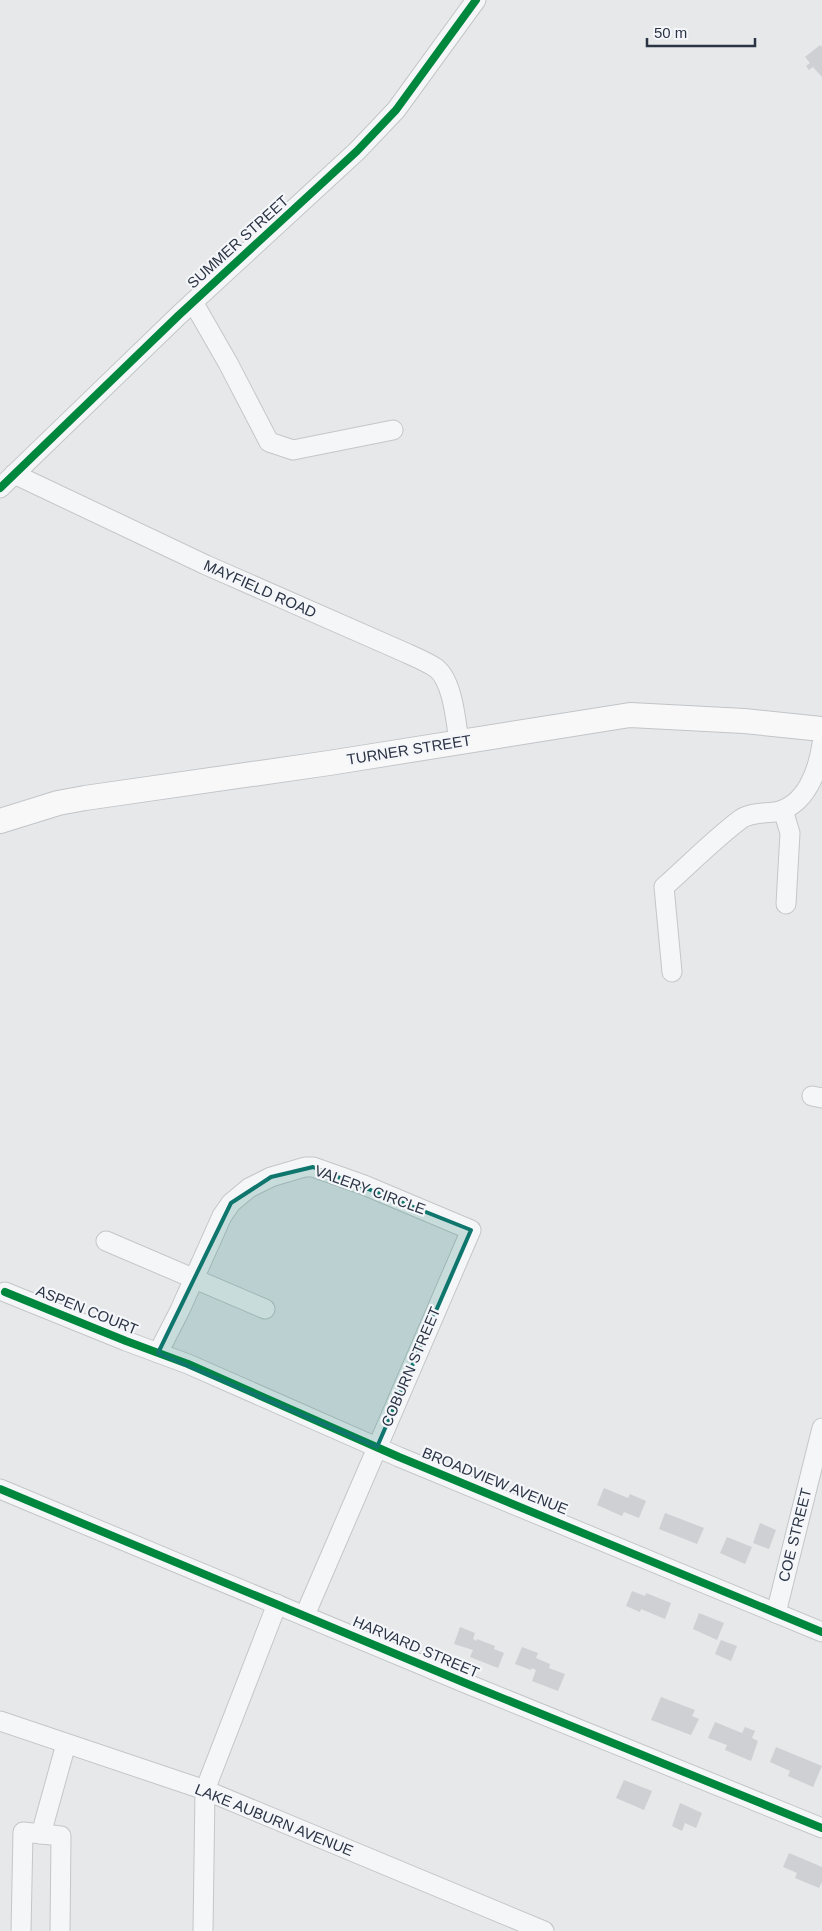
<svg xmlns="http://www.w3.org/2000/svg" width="822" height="1931" font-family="Arial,sans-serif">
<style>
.building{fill:#ced0d3}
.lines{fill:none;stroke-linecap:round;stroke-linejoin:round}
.minor-casing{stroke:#c4c6c8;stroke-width:21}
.major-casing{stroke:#c2c5c8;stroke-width:26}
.minor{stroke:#f5f6f7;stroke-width:19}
.major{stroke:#f8f8f8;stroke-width:24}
.cycleway-casing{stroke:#f4f6f9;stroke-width:11}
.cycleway{stroke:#00873e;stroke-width:8}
.marked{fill:#0f766e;fill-opacity:0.2;stroke:#0f766e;stroke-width:4;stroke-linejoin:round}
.labels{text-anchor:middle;stroke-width:4.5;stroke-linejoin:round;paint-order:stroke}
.street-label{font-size:15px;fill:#2b3445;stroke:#f4f6f9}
</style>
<rect width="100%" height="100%" fill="#e6e8ea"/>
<g class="building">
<path d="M820,45L822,47V77L813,67L809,70L806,66L810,63L805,57Z"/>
<path d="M604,1488L628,1498L630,1494L646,1501L639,1518L624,1512L622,1516L597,1505Z"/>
<path d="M665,1513L704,1528L697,1544L659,1529Z"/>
<path d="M760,1523L776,1530L769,1549L753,1543Z"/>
<path d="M727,1537L752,1547L745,1564L720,1553Z"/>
<path d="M632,1591L645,1596L646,1593L671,1603L665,1619L641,1609L640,1612L626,1606Z"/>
<path d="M699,1613L724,1623L717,1640L693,1629Z"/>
<path d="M460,1627L475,1633L473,1639L477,1641V1639L495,1646L494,1649L504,1653L498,1668L470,1657L473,1650L454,1644Z"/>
<path d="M721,1640L737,1646L731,1661L715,1654Z"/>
<path d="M522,1647L538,1653L536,1658L550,1664L549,1668L565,1674L558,1691L532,1681L536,1670L532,1668L531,1670L515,1664Z"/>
<path d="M661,1697L695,1710L692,1716L699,1719L691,1735L651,1720Z"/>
<path d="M715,1722L742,1733L745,1727L755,1731L752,1738L758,1741L751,1761L725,1750L727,1745L708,1738Z"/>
<path d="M776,1747L822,1766L813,1787L788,1776L790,1771L770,1762Z"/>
<path d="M624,1780L652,1791L644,1810L616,1798Z"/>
<path d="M680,1803L702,1813L696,1828L685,1823L682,1831L672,1826Z"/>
<path d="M789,1853L822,1867V1882L819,1888L795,1878L797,1873L783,1867Z"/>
</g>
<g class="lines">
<g class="minor-casing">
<g id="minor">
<path d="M193,302L228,363L269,442L293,450L393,430"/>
<path d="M14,474L206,565L404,652C415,657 427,662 436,668C453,681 456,722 459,742"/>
<path d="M0,488L179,315L357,151L396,110L476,0"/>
<path d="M783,810L790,833L786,904"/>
<path d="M672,972L664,887C689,865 714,839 741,819C749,813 765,813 775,812C806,806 818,771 822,744"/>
<path d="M812,1096L822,1098"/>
<path d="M106,1241L265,1309"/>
<path d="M5,1292L126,1341L188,1364L399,1457L822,1632"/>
<path d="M158,1353L180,1310L222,1216L231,1203L249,1188L271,1177L305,1167H313L364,1185L471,1230L305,1615"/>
<path d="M0,1489L470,1685L822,1828"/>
<path d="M776,1613L822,1428"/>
<path d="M0,1721L205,1790L544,1931"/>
<path d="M41,1834L66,1744"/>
<path d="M21,1931L23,1832L61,1836L60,1931"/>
<path d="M203,1931L205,1790L277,1604"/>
</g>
</g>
<g class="major-casing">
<path id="major" d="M0,821L58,803L85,798L329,763L630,715L744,721L822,729"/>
</g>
<use href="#minor" class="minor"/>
<use href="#major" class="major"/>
<g class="cycleway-casing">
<g id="cycleway">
<path d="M0,488L179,315L357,151L396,110L476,0"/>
<path d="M5,1292L126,1341L188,1364L399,1457L822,1632"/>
<path d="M0,1489L470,1685L822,1828"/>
</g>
</g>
<use href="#cycleway" class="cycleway"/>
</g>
<path class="marked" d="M313,1167L471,1230L377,1447L158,1353L231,1203L271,1177Z"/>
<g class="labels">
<g class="street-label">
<text transform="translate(238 242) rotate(-42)" y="5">SUMMER STREET</text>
<text transform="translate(260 589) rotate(24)" y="5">MAYFIELD ROAD</text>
<text transform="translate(409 750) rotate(-9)" y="5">TURNER STREET</text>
<text transform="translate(370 1190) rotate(20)" y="5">VALERY CIRCLE</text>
<text transform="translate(87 1310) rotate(22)" y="5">ASPEN COURT</text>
<text transform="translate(411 1367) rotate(-67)" y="5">COBURN STREET</text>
<text transform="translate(495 1481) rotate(22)" y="5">BROADVIEW AVENUE</text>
<text transform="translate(795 1535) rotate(-76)" y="5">COE STREET</text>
<text transform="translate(416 1647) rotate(23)" y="5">HARVARD STREET</text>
<text transform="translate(274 1820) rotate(22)" y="5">LAKE AUBURN AVENUE</text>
</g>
</g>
<path d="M647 38v8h108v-8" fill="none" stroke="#2b3445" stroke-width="2.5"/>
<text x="654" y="38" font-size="15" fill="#2b3445" stroke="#f4f6f9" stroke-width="4" paint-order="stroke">50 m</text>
</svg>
